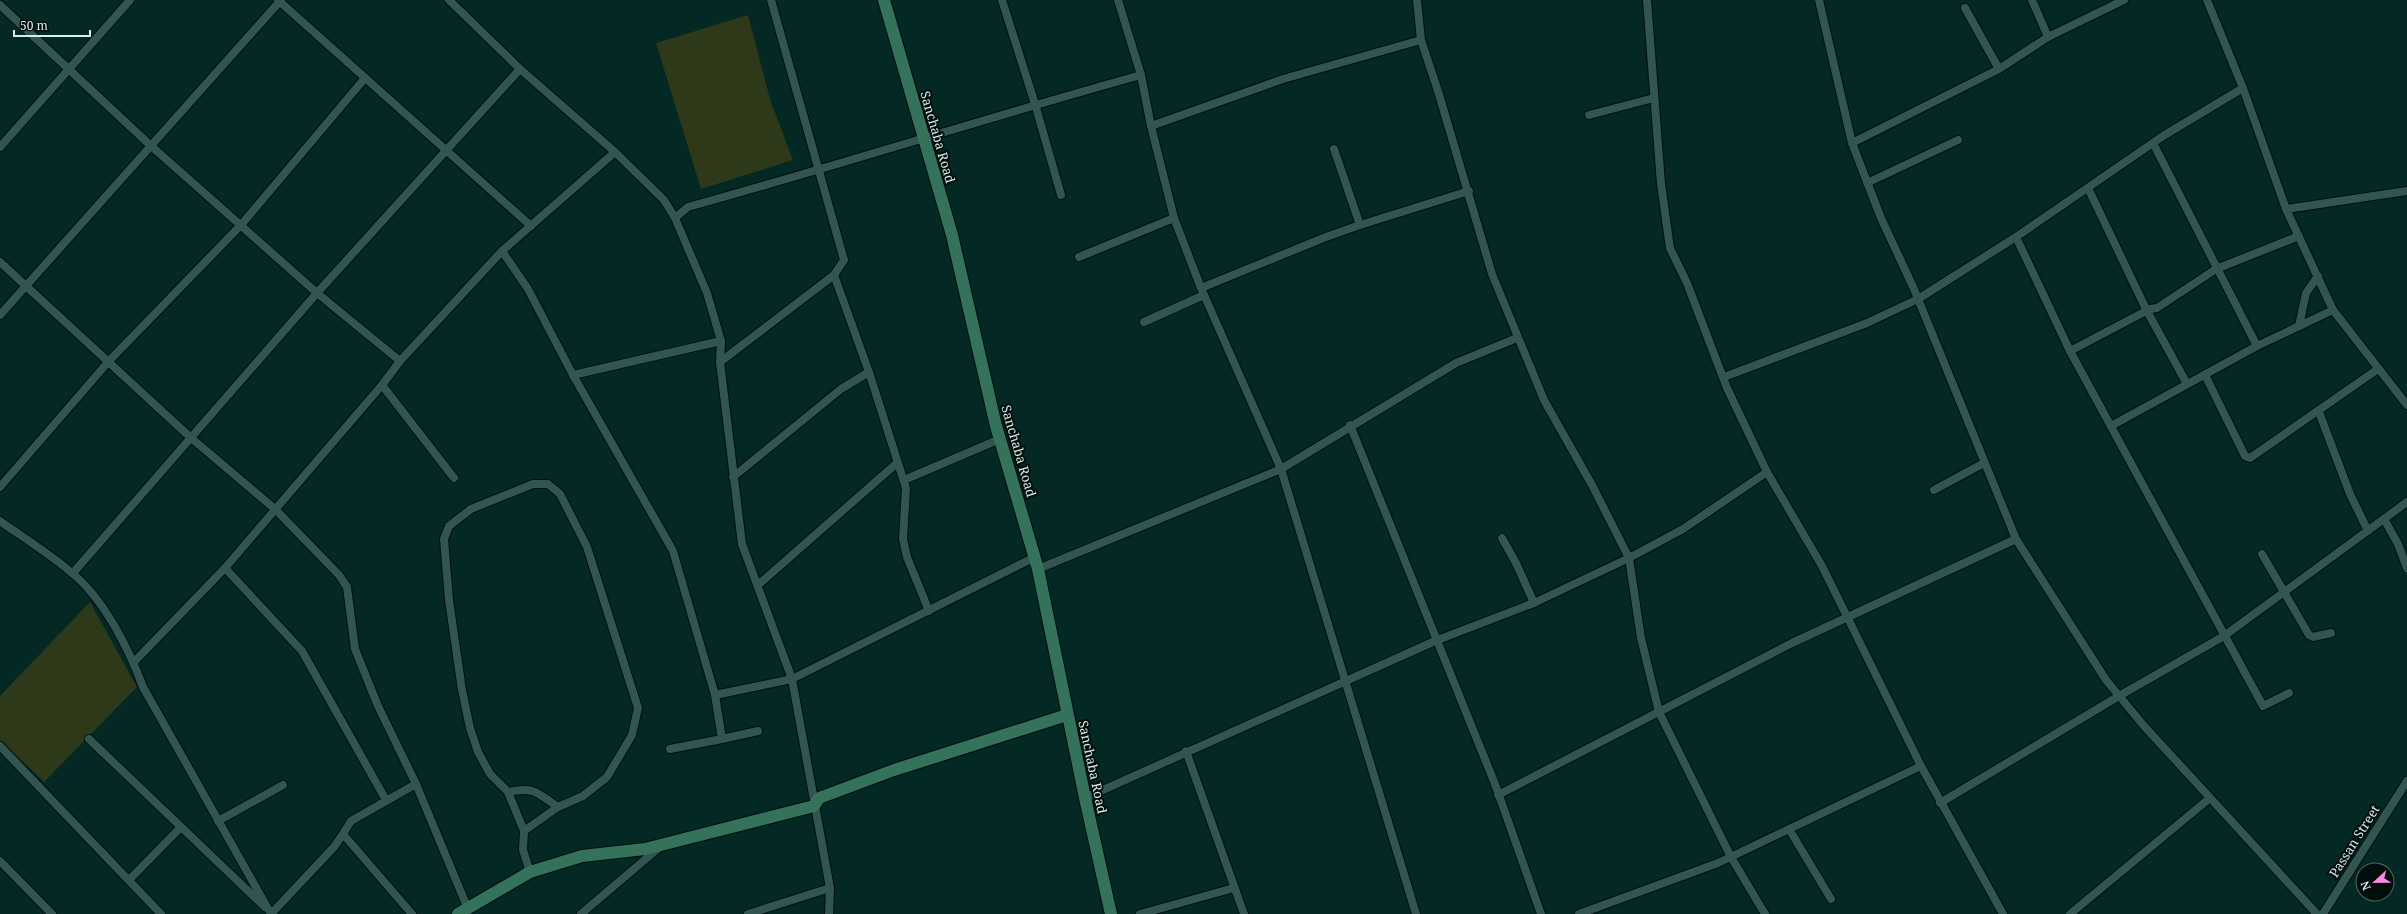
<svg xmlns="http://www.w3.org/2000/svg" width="2407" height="914" font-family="'Noto Serif',serif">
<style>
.green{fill:#2d3918}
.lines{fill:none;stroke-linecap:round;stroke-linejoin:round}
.street-casing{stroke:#000f0d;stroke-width:10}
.secondary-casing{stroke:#000f0d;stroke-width:14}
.street{stroke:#335551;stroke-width:8}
.secondary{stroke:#34725b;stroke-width:12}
.labels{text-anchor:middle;stroke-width:4;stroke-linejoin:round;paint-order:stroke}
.street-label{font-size:13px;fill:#d9ece9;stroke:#020e0c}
</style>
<rect width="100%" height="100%" fill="#042824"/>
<g class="green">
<path d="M748,15L770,99L793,160L701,189L656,43Z"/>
<path d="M90,602L137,687L44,782L0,740V696Z"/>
</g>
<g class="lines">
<g class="street-casing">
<g id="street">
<path d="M278,0L531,226"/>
<path d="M449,0L520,69L615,152L664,200L675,218L707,293L721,341L720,362L742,544L792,679L830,888L829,914"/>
<path d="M1002,0L1035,104L1061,195"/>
<path d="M1118,0L1141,75L1151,126L1174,218L1201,288L1281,469L1416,914"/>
<path d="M1417,0L1421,40L1438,91L1492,274L1544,400L1592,485L1629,558L1641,638L1659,712L1731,857L1765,914"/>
<path d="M1647,0L1661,184L1670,248L1687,283L1727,388L1767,472L1822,566L1921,766L2003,914"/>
<path d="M1819,0L1852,143L1881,218L1914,289L2016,539L2106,680L2144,726L2317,914"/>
<path d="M2032,0L2048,37"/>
<path d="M2207,0L2243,88L2286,209L2333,310L2407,405"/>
<path d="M0,5L150,145L317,293L400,361"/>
<path d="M1965,8L1999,69"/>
<path d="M1589,115L1654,98"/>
<path d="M1151,126L1283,79L1421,40"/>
<path d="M1852,143L1999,69L2048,37L2124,0"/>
<path d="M2153,143L2257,346"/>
<path d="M0,147L130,0"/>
<path d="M1334,149L1360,225L1469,191"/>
<path d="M1867,183L1958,140"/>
<path d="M2088,188L2147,311L2187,384"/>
<path d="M2286,209L2407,191"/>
<path d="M675,218L688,207C840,165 989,117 1141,75"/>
<path d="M2016,237L2070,351L2263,706L2289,693"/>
<path d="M502,251L528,289L573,375L673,551L715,695L792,679L1035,557"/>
<path d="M1079,257L1174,218"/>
<path d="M0,262L190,437L275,509L339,575L347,587L355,649L378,706L416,784L468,909"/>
<path d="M834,275L869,372L906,488L903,539L907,557L929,611"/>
<path d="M1201,288L1326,237L1360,225"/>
<path d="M0,315L281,0"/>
<path d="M1144,322L1204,295"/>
<path d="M2299,326L2306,293L2318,276"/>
<path d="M2070,351L2150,309L2157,308L2216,269L2299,236"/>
<path d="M720,362L834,275L844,260L771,0"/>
<path d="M573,375L721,341"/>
<path d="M2205,375L2245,456L2250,458L2378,369"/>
<path d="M1724,377L1867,323L1918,299L2016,237L2163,136L2243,88"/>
<path d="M382,385L454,478"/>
<path d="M2319,412L2350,494L2368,531"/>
<path d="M1350,425L1495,784L1541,914"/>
<path d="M2111,426L2257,346L2333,310"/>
<path d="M733,477L841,389L869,372"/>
<path d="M904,480L1000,439"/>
<path d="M0,487L109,361L241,225L365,78"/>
<path d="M1934,490L1984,463"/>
<path d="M2384,519L2398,544L2407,568"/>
<path d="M0,521C24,538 50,554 72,573C104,599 129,649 143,687L271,914"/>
<path d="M1502,538L1516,563L1534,603"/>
<path d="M2262,554L2309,635L2313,637L2331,633"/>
<path d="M225,568L302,651L386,800"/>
<path d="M1038,569L1281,469L1456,363L1517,338"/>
<path d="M73,573L317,293L520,69"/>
<path d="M758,585L897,463"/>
<path d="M134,662L225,568L382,385L400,361L502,251L615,152"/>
<path d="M89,739L265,907"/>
<path d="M722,739L758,731"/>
<path d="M0,746L161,914"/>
<path d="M670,749L722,739L715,695"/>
<path d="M1186,751L1244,914"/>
<path d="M508,792C535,786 537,793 558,807"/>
<path d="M1498,795L1792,643L2016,539"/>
<path d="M1085,798L1435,641L1534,603L1629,558L1683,529L1767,472"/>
<path d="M1940,803L2119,696L2224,636L2407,502"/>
<path d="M218,821L283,785"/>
<path d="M1789,829L1831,899"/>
<path d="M524,831L508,792L490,774L478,752L470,728L462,690L449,600L444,539L449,526L471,509L533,484H548L560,494L587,547L638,708L632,735L607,777L583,796L558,807L524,831L523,850L530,872"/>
<path d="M0,861L52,914"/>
<path d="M129,880L181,827"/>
<path d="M271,914L334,847L343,834"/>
<path d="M412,914L343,834L351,821L416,784"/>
<path d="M581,914L661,846"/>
<path d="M748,914L830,888"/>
<path d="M1140,914L1234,888"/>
<path d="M1579,914L1718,863L1921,766"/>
<path d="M2070,914L2210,798"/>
<path d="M2323,914L2407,781"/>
</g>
</g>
<g class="secondary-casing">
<g id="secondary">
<path d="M884,0L952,235L996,426L1038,569L1085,798L1111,914"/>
<path d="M458,914L530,872L582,856L645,849L814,806L819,798L894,770L1067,715"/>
</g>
</g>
<use href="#street" class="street"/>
<use href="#secondary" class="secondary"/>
</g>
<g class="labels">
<g class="street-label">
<text transform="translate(938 137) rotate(74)" y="5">Sanchaba Road</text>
<text transform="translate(1019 451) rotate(74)" y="5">Sanchaba Road</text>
<text transform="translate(1093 767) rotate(78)" y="5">Sanchaba Road</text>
<text transform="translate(2354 841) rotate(-58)" y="5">Passan Street</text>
</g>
</g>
<g transform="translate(2375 882) rotate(248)"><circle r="19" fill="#020e0c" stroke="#586764"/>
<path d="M0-3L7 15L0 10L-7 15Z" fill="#fb87e5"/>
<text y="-6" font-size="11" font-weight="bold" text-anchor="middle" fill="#d9ece9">N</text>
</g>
<path d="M14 30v6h76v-6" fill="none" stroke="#d9ece9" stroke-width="2"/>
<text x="20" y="30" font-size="12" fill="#d9ece9" stroke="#020e0c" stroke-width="3" paint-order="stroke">50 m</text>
</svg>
